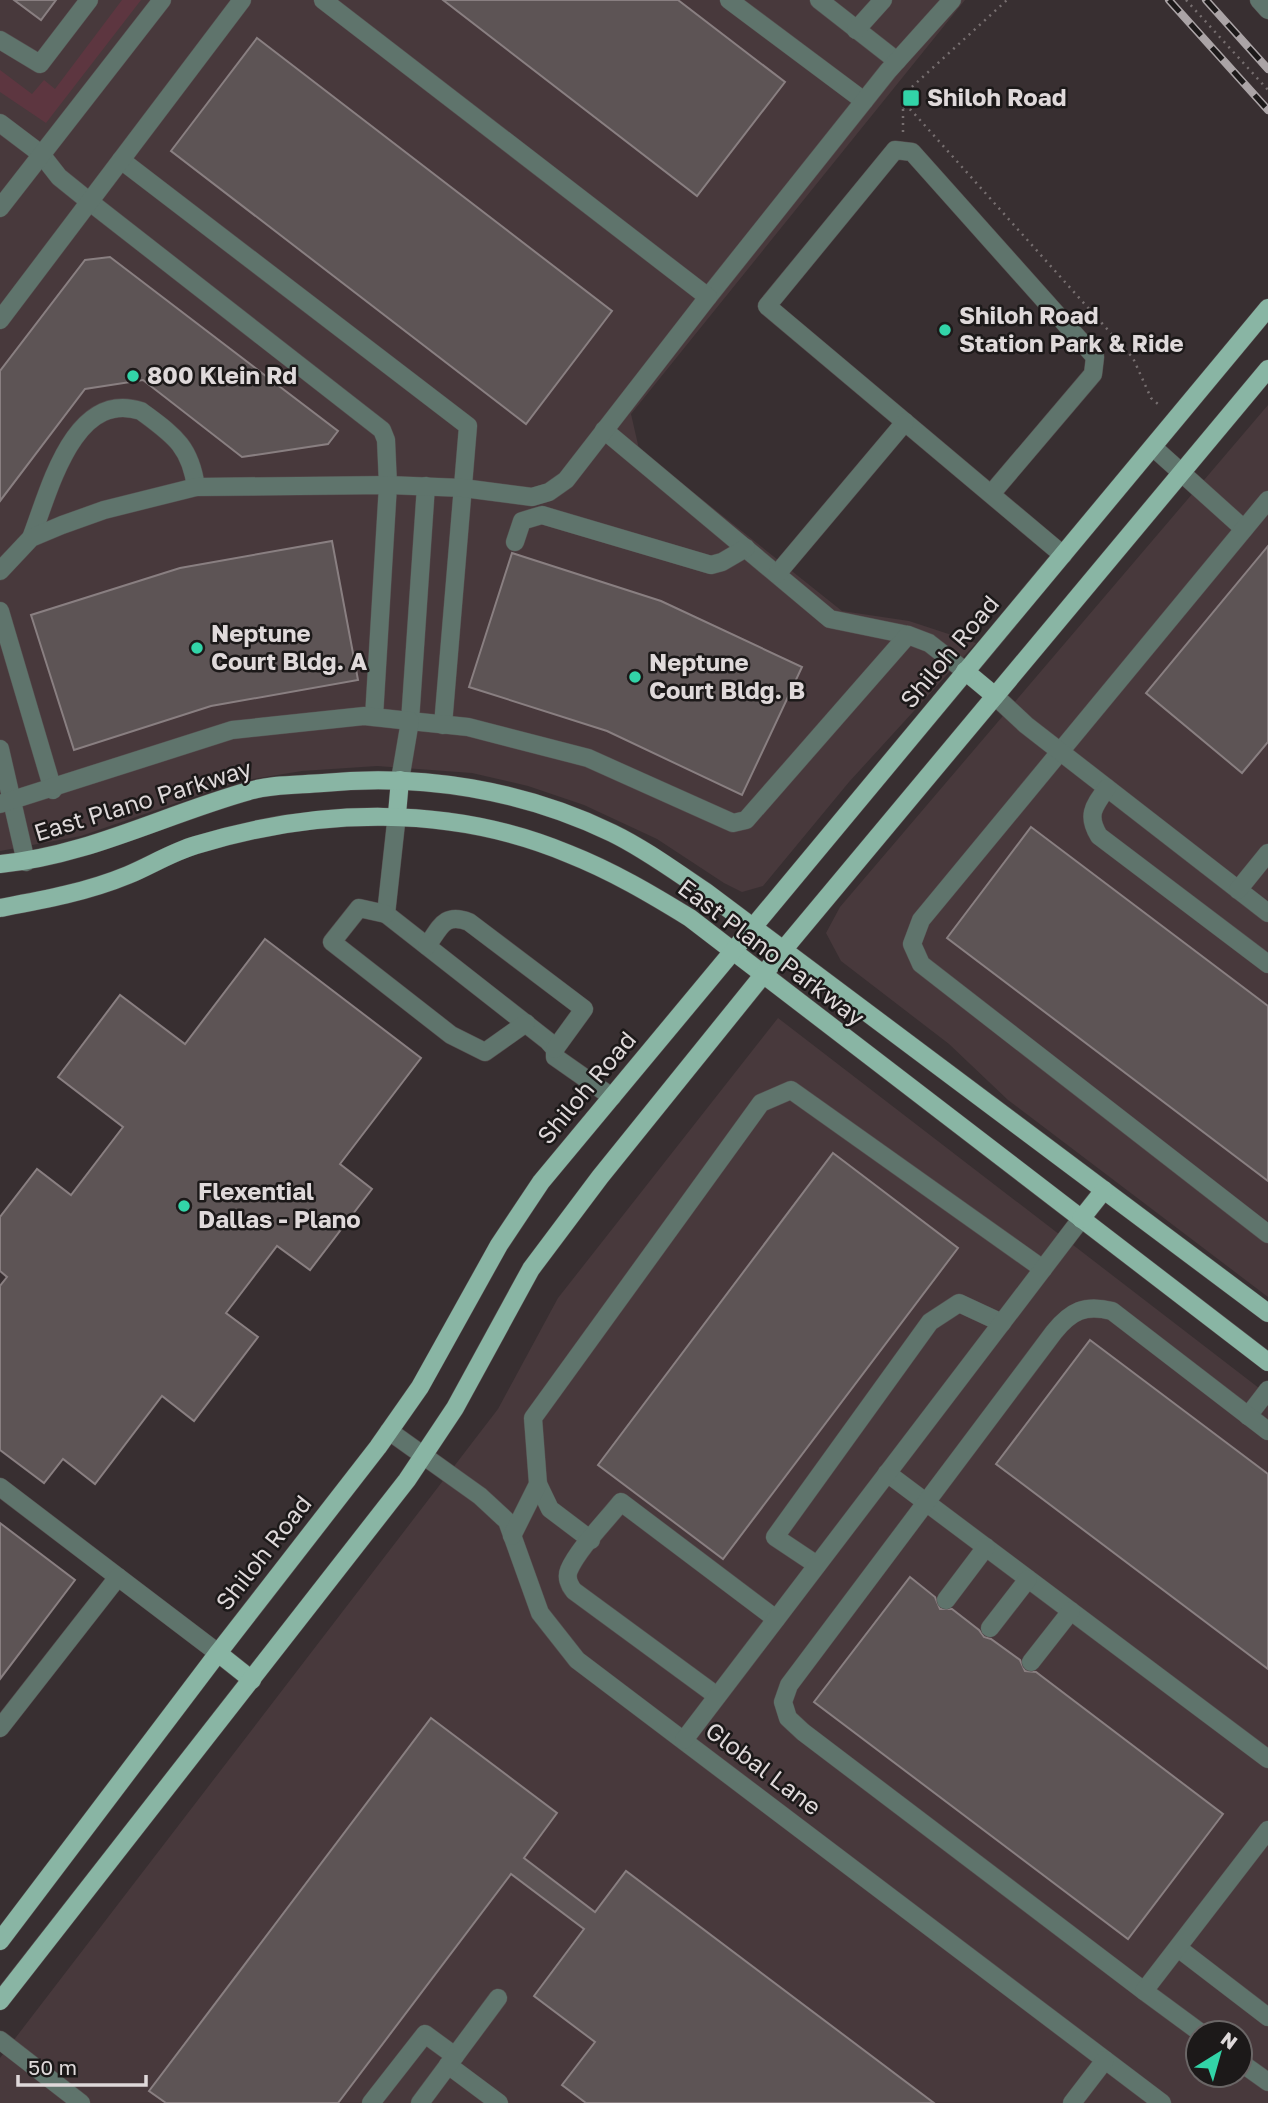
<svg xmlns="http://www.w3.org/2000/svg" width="1268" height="2103" font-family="'Golos Text',sans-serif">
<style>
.built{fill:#48393c;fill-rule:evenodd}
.green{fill:#5d3640}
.building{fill:#5d5455;stroke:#897f81;stroke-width:2}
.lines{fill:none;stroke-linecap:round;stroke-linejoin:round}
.minor-casing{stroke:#564e4f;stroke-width:19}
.major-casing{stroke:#564e4f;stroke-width:19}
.path{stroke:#776f70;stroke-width:2.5;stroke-dasharray:2 5;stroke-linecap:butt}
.minor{stroke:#5f746c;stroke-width:18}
.major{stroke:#89b5a4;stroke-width:18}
.rail-casing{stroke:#aba4a6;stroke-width:8}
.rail{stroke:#1c1919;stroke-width:5;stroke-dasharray:16;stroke-linecap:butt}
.poi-dot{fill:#32d4a8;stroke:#1c1919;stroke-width:2.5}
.labels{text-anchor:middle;stroke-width:5;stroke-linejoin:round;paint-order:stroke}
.poi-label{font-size:24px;font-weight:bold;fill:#dfd9da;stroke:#1c1919;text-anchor:start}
.street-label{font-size:24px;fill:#dfd9da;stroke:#1c1919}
</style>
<rect width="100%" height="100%" fill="#382f31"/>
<g class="built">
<path d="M0,0H965L631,414L639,449L842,611L909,621L976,643L849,782L763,886L742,892L724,883L657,839L584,805L528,786L472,773L377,766L302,771L240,781L81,836L0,851Z"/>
<path d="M1268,405V1297L1008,1100L949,1044L841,961L826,933L840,907Z"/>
<path d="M778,1018L1268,1395V2103H0V2058L498,1409L558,1298ZM1198,2033H1240V2075H1198Z"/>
</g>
<path class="green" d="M122,0H141L46,123L0,92V70L32,94L44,80L55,89Z"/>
<g class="building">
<path d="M14,0H56L41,20Z"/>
<path d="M443,0H678L785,82L697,196Z"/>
<path d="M257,38L612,311L526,424L171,151Z"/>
<path d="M110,257L338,431L328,444L242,457L143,380L85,389L0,501V371L85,260Z"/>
<path d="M332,541L358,680L211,706L74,750L31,615L180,568Z"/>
<path d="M1268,546V742L1242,773L1146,693Z"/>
<path d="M512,553L661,601L802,667L742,795L607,731L469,687Z"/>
<path d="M1031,827L1268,1006V1181L947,938Z"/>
<path d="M265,939L421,1058L340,1164L372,1189L310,1270L277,1246L226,1313L258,1337L194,1421L162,1396L95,1484L63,1459L44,1483L0,1450V1286L7,1277L0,1271V1217L37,1169L71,1195L123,1127L58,1077L120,995L185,1044Z"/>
<path d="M833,1153L958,1248L723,1559L598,1465Z"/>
<path d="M1090,1340L1268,1474V1669L996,1464Z"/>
<path d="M0,1523L75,1580L0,1679Z"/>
<path d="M910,1577L935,1597L940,1609H952L979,1630L984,1637L991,1639L1020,1660L1025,1671L1036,1672L1223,1814L1128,1939L814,1702Z"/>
<path d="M431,1718L557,1813L524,1858L595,1912L626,1871L934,2103H586L562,2085L595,2042L534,1996L584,1929L511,1874L338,2103H166L149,2091Z"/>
</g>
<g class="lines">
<g class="minor-casing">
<g id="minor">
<path d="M729,0L864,101"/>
<path d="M819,0L897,61"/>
<path d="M1259,0L1268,10"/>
<path d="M856,30L883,0"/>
<path d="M0,40L40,64L89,0"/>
<path d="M0,123L41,154L59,177L90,202L382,430L386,440L388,485L374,717"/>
<path d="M121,160L468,426L443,725"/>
<path d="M0,208L162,0"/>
<path d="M708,297L888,71L952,0"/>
<path d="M0,320L242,0"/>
<path d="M604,430L830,619L908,635"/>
<path d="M1154,448L1244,529"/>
<path d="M426,486L410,721L468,727L588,758L733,823L746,820L908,635L929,643L965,671"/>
<path d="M991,494L1093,374L1095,357L912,152L895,150L767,306L1063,555"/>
<path d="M1268,500L921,920L912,944L921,964L1268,1234"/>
<path d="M31,538C49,492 73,389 141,411C173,435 190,445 196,487"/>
<path d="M515,542L522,521L542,515L711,565L722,562L746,548"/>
<path d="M0,571L31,538L62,525L104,510L196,487L388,485L463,488L532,497L549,492L566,480L708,297L323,0"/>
<path d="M777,574L905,422"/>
<path d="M0,611L53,790"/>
<path d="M995,696L1026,725L1268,913"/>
<path d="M0,749L26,862"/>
<path d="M1107,788C1094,806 1086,815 1099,836L1268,964"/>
<path d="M0,804L232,730L364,716L410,721L400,780"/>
<path d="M397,814L386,914L548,1041L555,1049V1057L612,1097"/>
<path d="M1238,890L1268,853"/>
<path d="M386,914L359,908L332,942L451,1035L485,1052L526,1023"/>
<path d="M427,946C440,928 444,912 469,922L584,1009L555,1049"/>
<path d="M1248,1416L1268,1390"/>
<path d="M389,1431L480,1496L507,1521L540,1613L577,1660L1162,2103"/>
<path d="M887,1473L1268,1759"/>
<path d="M538,1484L550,1509L591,1540"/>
<path d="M0,1487L118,1577"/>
<path d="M512,1536L538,1484L533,1418L761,1103L791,1090L1043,1269"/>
<path d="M817,1565L775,1537L930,1322L959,1303L1002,1323"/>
<path d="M946,1600L986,1547"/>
<path d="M990,1628L1028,1579"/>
<path d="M1031,1662L1071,1611"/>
<path d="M717,1696L574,1591C569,1585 566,1577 569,1570C578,1549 606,1521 621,1502L776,1619"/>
<path d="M0,1728L118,1577L218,1653"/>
<path d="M684,1740L1081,1219"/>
<path d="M1178,1948L1268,2017"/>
<path d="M1144,1991L803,1732L788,1718L783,1702L789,1685L1054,1332C1071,1311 1085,1304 1112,1311L1268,1431"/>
<path d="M1201,2033L1144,1991L1268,1830"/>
<path d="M0,2040L81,2103"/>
<path d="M1240,2062L1268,2082"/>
<path d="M448,2065L499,2103"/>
<path d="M371,2103L425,2034L455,2056"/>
<path d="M420,2103L498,1998"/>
<path d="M1072,2103L1105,2060"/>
</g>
</g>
<g class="major-casing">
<g id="major">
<path d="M965,671L995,696"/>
<path d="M397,814L400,780"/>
<path d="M0,864C87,856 166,814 249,791C272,784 299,785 323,783C421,773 523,790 612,833C645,849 676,872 706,892L1268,1313"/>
<path d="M0,908C43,900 87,892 128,875C150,866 172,852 196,845C317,808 450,804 569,854C612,871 651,894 690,918L1268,1362"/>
<path d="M1081,1219L1104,1190"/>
<path d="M218,1653L252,1680"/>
<path d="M0,1941L218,1653L378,1447L420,1387L499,1245L541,1182L1268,308"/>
<path d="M0,2001L407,1480L455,1408L531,1269L600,1177L784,949L1268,369"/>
</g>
</g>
<g class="path">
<path d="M1186,0L1268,90"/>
<path d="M903,107L911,110L1133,358L1151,398L1158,404"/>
<path d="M903,132V95L1007,0"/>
</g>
<use href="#minor" class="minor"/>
<use href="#major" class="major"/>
<g class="rail-casing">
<g id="rail">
<path d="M1169,0L1268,110"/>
<path d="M1206,0L1268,69"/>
</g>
</g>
<use href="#rail" class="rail"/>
</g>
<g class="poi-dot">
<rect x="902" y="89" width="18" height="18" rx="3.5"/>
<circle cx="945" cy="330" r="7"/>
<circle cx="133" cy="376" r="7"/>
<circle cx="197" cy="648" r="7"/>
<circle cx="635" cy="677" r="7"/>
<circle cx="184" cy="1206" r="7"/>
</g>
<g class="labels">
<g class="poi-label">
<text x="927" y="106">Shiloh Road</text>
<text x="959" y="324">Shiloh Road<tspan x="959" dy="28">Station Park &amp; Ride</tspan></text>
<text x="147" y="384">800 Klein Rd</text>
<text x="211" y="642">Neptune<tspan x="211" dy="28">Court Bldg. A</tspan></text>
<text x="649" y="671">Neptune<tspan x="649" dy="28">Court Bldg. B</tspan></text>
<text x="198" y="1200">Flexential<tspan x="198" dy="28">Dallas - Plano</tspan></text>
</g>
<g class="street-label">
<text transform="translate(950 652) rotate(-50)" y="8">Shiloh Road</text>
<text transform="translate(143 801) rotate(-17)" y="8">East Plano Parkway</text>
<text transform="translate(771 953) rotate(37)" y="8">East Plano Parkway</text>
<text transform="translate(587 1088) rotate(-50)" y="8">Shiloh Road</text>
<text transform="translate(264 1553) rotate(-52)" y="8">Shiloh Road</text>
<text transform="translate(763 1769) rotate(37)" y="8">Global Lane</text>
</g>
</g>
<g transform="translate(1219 2054) rotate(37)"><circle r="33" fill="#1c1919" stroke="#6a6666" stroke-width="2"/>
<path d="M0-5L12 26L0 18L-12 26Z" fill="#32d4a8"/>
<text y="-10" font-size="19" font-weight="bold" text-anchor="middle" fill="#dfd9da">N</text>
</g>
<path d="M18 2075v10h128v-10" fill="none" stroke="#dfd9da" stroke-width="3.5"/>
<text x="28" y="2075" font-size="21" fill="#dfd9da" stroke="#1c1919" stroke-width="5" paint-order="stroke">50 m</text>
</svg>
